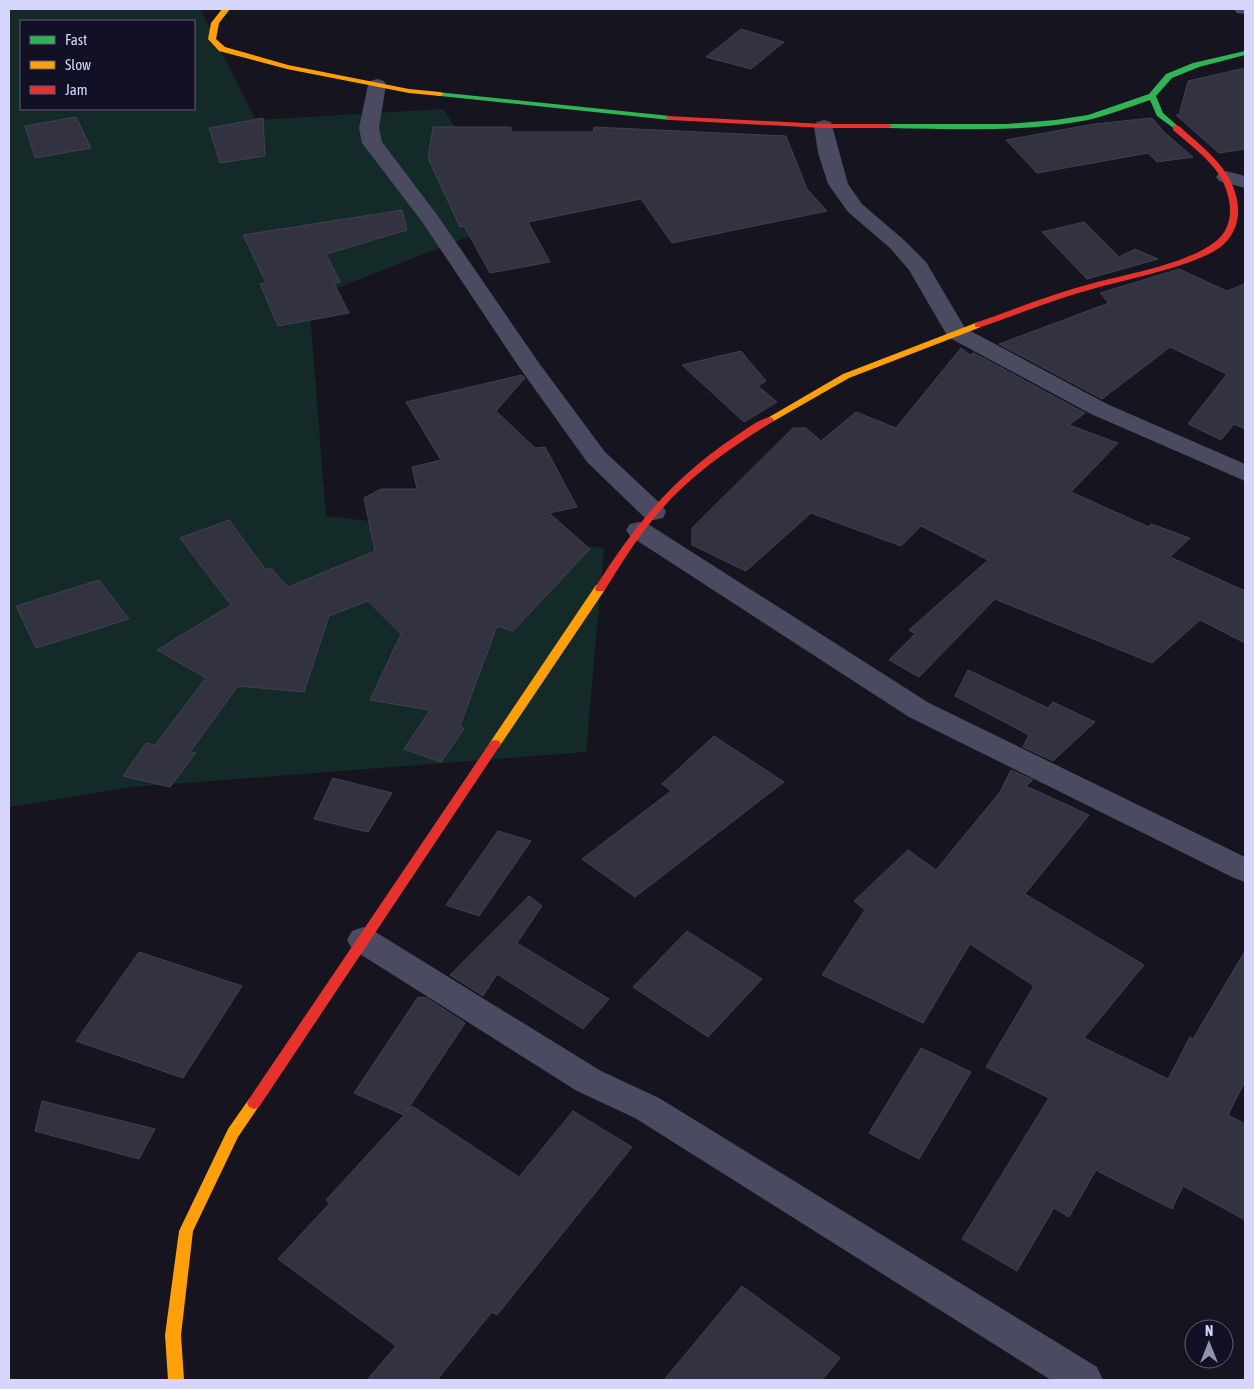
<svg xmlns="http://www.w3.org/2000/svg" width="1254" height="1389" font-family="'Asap Condensed',sans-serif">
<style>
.green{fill:#142a29;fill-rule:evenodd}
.building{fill:#333241;stroke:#414052}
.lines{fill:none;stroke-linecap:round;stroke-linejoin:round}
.street{fill:#4a4b60;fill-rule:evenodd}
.fast{fill:#30b455;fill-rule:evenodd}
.slow{fill:#ff9f0a;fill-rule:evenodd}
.jam{fill:#e5322d;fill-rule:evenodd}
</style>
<rect width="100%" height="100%" fill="#15141f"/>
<path class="green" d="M9,9H200L256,120L443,109L516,218L309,299L326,516L604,548L586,752L133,787L9,807ZM21,21H194V109H21Z"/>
<g class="building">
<path d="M741,29L784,42L751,69L706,57Z"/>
<path d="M1245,68V149L1219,153L1176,115H1179L1188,81Z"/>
<path d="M76,117L91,148L35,158L25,126Z"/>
<path d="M263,118L265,156L220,163L209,128Z"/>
<path d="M1152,118L1164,132L1193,157L1157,162L1148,153L1037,173L1006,140L1094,124Z"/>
<path d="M433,127H511V132H593L594,127L786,136L807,189L827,211L672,243L641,199L528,222L550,262L490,273L464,226L460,227L428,158Z"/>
<path d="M402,210L407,230L326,254L340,282L334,283L349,313L278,326L260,284L266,283L243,235Z"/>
<path d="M1084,222L1119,257L1135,249L1158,259L1087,279L1042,232Z"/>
<path d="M1179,269L1227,291L1245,284V429L1234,424L1221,440L1188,424L1227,374L1170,347L1102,399L999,344L1109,303L1100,293Z"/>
<path d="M961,348L970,355L974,353L1085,413L1069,425L1118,443L1071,492L1149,527L1151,524L1190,538L1170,557L1245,591V643L1200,620L1152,663L995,599L919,677L889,660L915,634L909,630L988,560L921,526L901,546L811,513L746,571L692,545V528L793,428H806L821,441L856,412L896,428Z"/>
<path d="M741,351L766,381L758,386L777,402L744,422L682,365Z"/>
<path d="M522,375L525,378L496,411L535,448L545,447L577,507L549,513L590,549L513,631L497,626L460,726L464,729L441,762L404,749L430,710L370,700L401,634L368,601L329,616L304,692L238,686L190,752L196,753L170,787L123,776L146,743L155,745L206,678L157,650L231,605L180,538L229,520L266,570L271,568L288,587L375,551L364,498L381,489H417L412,467L441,460L406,402Z"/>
<path d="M99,580L129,619L36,648L16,606Z"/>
<path d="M968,670L1048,708L1053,702L1095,722L1053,761L1023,747L1029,735L955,696Z"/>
<path d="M714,736L784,782L635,897L582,859L671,791L662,784Z"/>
<path d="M1011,770L1033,780L1026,786L1089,815L1025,894L1144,965L1084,1038L1168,1079L1190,1037L1193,1039L1245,951V1081L1228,1115L1245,1124V1220L1183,1186L1172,1209L1096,1170L1069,1217L1054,1208L1017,1271L962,1239L1049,1098L986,1067L1034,986L970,944L923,1023L822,975L865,910L854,901L908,850L936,870L1000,792Z"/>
<path d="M333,778L392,793L368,832L314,819Z"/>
<path d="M498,831L531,841L479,916L446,905Z"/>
<path d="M529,896L542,906L517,943L609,999L583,1029L497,974L483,996L450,975Z"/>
<path d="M687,931L762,979L708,1037L633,987Z"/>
<path d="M139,952L242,986L183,1078L76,1041Z"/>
<path d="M418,997L427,998L465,1023L406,1112L412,1106L519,1177L573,1111L632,1147L497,1315L492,1312L437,1380H367L396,1346L278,1259L330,1203L326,1200L404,1115L354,1093Z"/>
<path d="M921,1048L971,1072L919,1159L869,1133Z"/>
<path d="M42,1101L155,1129L139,1159L35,1131Z"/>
<path d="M742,1286L840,1358L822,1380H664Z"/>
</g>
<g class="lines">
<g class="street">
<path d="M1234,9H1245V14L1237,13Z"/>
<path d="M377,79L384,81L386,85L379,128L382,142L438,216L539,363L605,452L663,506L666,512L663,518L654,520L645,518L587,462L519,367L423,223L362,143L359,128L368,85L370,81Z"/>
<path d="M824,120L831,122L848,184L862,204L904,240L926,262L965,328L1107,404L1245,464V481L1091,414L948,337L909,270L890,248L848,212L828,184L818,153L814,126L817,122Z"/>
<path d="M1226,171L1245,176V188L1219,181L1216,177L1219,173Z"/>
<path d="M639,522L648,524L929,703L1245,857V882L1234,878L909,717L630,536L626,530L630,524Z"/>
<path d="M363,927L374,931L601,1071L659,1098L1097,1367L1103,1380H1051L635,1118L577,1091L352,949L347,940L352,931Z"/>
</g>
<g class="fast">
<path d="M1245,51V55L1199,67L1172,78L1156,96L1163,113L1180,128L1176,130L1157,116L1150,100C1129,107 1109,115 1088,120C1022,133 954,129 888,128L884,126L888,124H1007L1055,120L1088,115L1149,94L1166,74L1193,63Z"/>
<path d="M437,92L670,116L674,118L670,120L440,96H437Z"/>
</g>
<g class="slow">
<path d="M222,9H230L219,23L216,39L225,47L288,65L409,89L440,92L444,94L440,96L409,93L287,69L219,51L208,39L211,23Z"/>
<path d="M978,322L981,323V327L849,378L772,422H766L764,420L843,374Z"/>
<path d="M600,584L605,588L604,591L499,747H491L489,744L491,741L596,585Z"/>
<path d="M254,1097L259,1099L261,1103L238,1137L193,1231L181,1335L184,1380H168L165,1335L179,1231L228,1129L249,1099Z"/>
</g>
<g class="jam">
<path d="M667,116L824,124H888L892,126L888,128H824L670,120L666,118Z"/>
<path d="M1173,126H1179C1193,139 1208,150 1220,165C1238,187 1248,221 1224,244C1202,265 1127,279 1096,288C1057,298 1019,314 981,327H975V323C1013,310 1051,294 1090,284C1126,274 1188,264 1216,241C1239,223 1230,188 1215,169C1203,154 1187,142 1173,130Z"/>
<path d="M769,417L772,418L774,420L772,422C729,449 686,478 654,518C635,541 620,566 604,591H596L595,588C633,527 673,478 733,438C744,431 756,421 769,417Z"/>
<path d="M495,740L499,741L501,744L259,1107L254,1109L249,1107L247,1103L249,1099L491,741Z"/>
</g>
</g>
<rect width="1254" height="1389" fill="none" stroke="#d6d6fc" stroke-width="20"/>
<rect x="20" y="20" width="175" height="90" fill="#111024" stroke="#605f7a"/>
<rect x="30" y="36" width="25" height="8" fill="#30b455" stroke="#605f7a"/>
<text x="65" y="45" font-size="15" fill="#d6d6fc">Fast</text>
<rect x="30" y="61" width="25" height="8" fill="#ff9f0a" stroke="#605f7a"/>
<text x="65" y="70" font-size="15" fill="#d6d6fc">Slow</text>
<rect x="30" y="86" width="25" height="8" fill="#e5322d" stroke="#605f7a"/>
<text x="65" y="95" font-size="15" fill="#d6d6fc">Jam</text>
<g transform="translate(1209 1344)"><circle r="24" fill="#111024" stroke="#605f7a"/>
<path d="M0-4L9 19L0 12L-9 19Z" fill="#9292af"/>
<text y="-8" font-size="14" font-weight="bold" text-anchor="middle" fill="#d6d6fc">N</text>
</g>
</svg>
